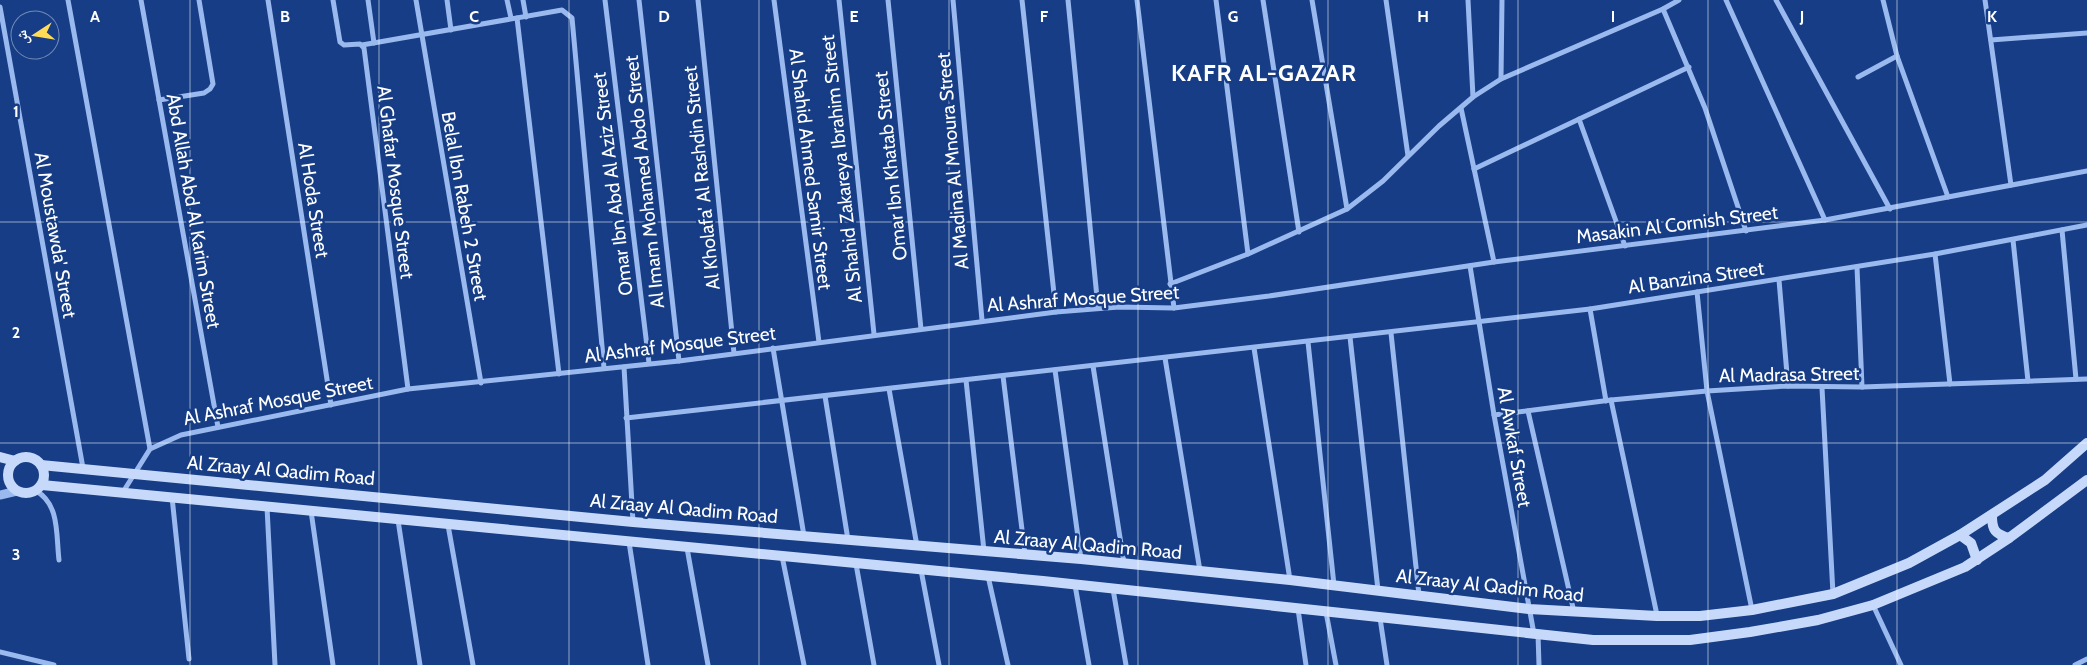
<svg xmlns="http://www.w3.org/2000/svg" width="2087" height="665" font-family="Cabin,'Noto Naskh Arabic',sans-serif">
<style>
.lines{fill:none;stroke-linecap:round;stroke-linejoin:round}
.minor{stroke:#9ab9ee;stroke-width:5}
.tertiary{stroke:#9ab9ee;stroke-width:9}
.secondary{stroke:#c7d9fa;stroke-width:10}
.grid{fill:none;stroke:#fff;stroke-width:1;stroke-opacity:0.55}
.labels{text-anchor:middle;stroke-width:5;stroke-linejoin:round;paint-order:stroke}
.street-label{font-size:19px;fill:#fff;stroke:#163d85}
.district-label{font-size:24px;font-weight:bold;letter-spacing:1px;fill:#fff;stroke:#163d85}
.grid-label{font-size:16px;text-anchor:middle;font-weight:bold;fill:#fff;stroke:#163d85;stroke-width:5;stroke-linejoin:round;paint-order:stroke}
</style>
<rect width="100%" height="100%" fill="#163d85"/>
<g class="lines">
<g class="minor">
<path d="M68,0L150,449"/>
<path d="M141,0L218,427"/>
<path d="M268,0L331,405"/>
<path d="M333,0L340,42L344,45L360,44L364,48L408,389"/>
<path d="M368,0L374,43"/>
<path d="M416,0L481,383"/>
<path d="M447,0L451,30"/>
<path d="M507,0L511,18"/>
<path d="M523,0L526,17"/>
<path d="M605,0L649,363"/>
<path d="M639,0L679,361"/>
<path d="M698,0L734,353"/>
<path d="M774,0L819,342"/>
<path d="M839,0L874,334"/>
<path d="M888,0L921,329"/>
<path d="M953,0L982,320"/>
<path d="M1022,0L1056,312"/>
<path d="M1068,0L1098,308"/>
<path d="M1137,0L1174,308"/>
<path d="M1216,0L1248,254"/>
<path d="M1263,0L1299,232"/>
<path d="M1312,0L1347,209"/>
<path d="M1386,0L1408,156"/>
<path d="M1468,0L1473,97"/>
<path d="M1726,0L1825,220"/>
<path d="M1776,0L1890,209"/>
<path d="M1883,0L1897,56L1948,197"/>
<path d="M1985,0L2011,185"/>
<path d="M0,7L83,468"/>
<path d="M1663,9L1705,108L1746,231"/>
<path d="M517,18L559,374"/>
<path d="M1991,40L2087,33"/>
<path d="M362,45L562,10L572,18L604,368"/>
<path d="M1858,77L1897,56"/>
<path d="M1501,79L1502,0"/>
<path d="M159,100L204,93L210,89L213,84L199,0"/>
<path d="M1461,108L1494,262"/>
<path d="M1579,119L1625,246"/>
<path d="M1474,169L1689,67"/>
<path d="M2062,230L2076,379"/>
<path d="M2013,240L2028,381"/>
<path d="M1935,254L1950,384"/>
<path d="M1470,266L1494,415L1534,634"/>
<path d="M1857,267L1862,387"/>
<path d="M1779,280L1788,386"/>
<path d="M1170,284L1248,254L1347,209L1383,181L1439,126L1473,97L1501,79L1663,9L1679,0"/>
<path d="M1697,292L1707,391L1752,610"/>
<path d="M1590,309L1606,401"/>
<path d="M1391,333L1419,595"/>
<path d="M1350,337L1378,590"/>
<path d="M1308,342L1334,585"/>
<path d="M773,348L804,536"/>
<path d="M1254,348L1290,580"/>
<path d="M1165,358L1200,571"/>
<path d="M1093,366L1124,563"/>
<path d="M624,367L633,522"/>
<path d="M1055,370L1081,559"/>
<path d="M1003,376L1025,554"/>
<path d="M966,380L984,551"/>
<path d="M1822,388L1833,594"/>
<path d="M889,389L917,546"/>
<path d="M825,396L848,540"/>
<path d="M1611,400L1657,615"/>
<path d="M1528,411L1574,612"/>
<path d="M1494,415L1611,400L1707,391L1788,386L1862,387L2087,379"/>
<path d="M626,418L1590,309L1935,254L2087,225"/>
<path d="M36,491C60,504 56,536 59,560"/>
<path d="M123,492L150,449L181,435L408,389L679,361L1056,312L1119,307L1174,308L1269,296L1494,262L1825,220L2087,171"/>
<path d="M172,497L189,659"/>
<path d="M267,507L275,665"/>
<path d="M311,511L333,665"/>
<path d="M398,520L420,665"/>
<path d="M448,525L473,665"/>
<path d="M629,542L648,665"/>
<path d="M687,548L708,665"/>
<path d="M782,556L804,665"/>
<path d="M856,564L874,665"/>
<path d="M921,570L939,665"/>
<path d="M988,576L1008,665"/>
<path d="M1075,585L1089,665"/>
<path d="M1113,589L1126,665"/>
<path d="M1873,605L1901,665"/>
<path d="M1298,609L1306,665"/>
<path d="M1326,612L1336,665"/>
<path d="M1380,618L1387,665"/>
<path d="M1538,634L1539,665"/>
<path d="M0,652L54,665"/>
<path d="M2075,665L2087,659"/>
</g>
<path class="tertiary" d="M0,495L17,491"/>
<g class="secondary">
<circle cx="26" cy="475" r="18"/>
<path d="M0,457L15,461"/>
<path d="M41,465L633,522L1081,559L1290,580L1529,609L1657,616H1700L1752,610L1833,594L1909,563L1960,535L2045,480L2087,443"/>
<path d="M42,485L1043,581L1593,640H1690L1750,632L1818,620L1873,605L1965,567L2009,538L2087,480"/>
<path d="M1992,516C1992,530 1995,534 2009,538"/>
<path d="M1960,535L1971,543L1977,560"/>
</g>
</g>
<path class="grid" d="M190,0V665M379,0V665M569,0V665M759,0V665M949,0V665M1138,0V665M1328,0V665M1518,0V665M1708,0V665M1897,0V665M0,222H2087M0,443H2087"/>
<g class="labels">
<g class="street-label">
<text transform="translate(952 161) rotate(-95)" y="7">Al Madina Al Mnoura Street</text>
<text transform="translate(890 166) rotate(-96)" y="7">Omar Ibn Khatab Street</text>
<text transform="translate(811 169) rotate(83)" y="7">Al Shahid Ahmed Samir Street</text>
<text transform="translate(841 169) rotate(-96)" y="7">Al Shahid Zakareya Ibrahim Street</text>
<text transform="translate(701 178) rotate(-96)" y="7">Al Kholafa' Al Rashdin Street</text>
<text transform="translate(396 182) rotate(83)" y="7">Al Ghafar Mosque Street</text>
<text transform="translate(644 182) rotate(-96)" y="7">Al Imam Mohamed Abdo Street</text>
<text transform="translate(612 184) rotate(-97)" y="7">Omar Ibn Abd Al Aziz Street</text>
<text transform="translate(314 200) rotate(81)" y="7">Al Hoda Street</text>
<text transform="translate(465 206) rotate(80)" y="7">Belal Ibn Rabeh 2 Street</text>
<text transform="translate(194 211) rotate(80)" y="7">Abd Allah Abd Al Karim Street</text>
<text transform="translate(1677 224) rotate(-7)" y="7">Masakin Al Cornish Street</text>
<text transform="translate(56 235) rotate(80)" y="7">Al Moustawda' Street</text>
<text transform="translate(1696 277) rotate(-8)" y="7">Al Banzina Street</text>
<text transform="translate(1083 298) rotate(-4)" y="7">Al Ashraf Mosque Street</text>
<text transform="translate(680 344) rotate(-7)" y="7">Al Ashraf Mosque Street</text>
<text transform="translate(1789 374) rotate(-1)" y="7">Al Madrasa Street</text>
<text transform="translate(278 400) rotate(-11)" y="7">Al Ashraf Mosque Street</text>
<text transform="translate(1515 447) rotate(80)" y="7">Al Awkaf Street</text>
<text transform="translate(281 470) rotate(5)" y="7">Al Zraay Al Qadim Road</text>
<text transform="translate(684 508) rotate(5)" y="7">Al Zraay Al Qadim Road</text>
<text transform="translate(1088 544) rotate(5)" y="7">Al Zraay Al Qadim Road</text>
<text transform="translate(1490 585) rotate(6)" y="7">Al Zraay Al Qadim Road</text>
</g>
<g class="district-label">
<text x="1264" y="81">KAFR AL-GAZAR</text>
</g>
</g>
<g class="grid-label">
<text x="95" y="22">A</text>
<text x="285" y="22">B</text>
<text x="474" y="22">C</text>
<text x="664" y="22">D</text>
<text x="854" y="22">E</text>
<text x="1044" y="22">F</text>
<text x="1233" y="22">G</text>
<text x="1423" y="22">H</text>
<text x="1613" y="22">I</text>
<text x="1802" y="22">J</text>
<text x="1992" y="22">K</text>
<text x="16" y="117">1</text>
<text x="16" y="338">2</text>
<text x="16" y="560">3</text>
</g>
<g transform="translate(35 35) rotate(258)"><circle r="24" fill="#163d85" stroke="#738bb6"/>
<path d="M0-4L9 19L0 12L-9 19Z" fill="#ffdc57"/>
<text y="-8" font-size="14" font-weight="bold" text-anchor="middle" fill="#ffffff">ش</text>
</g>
</svg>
